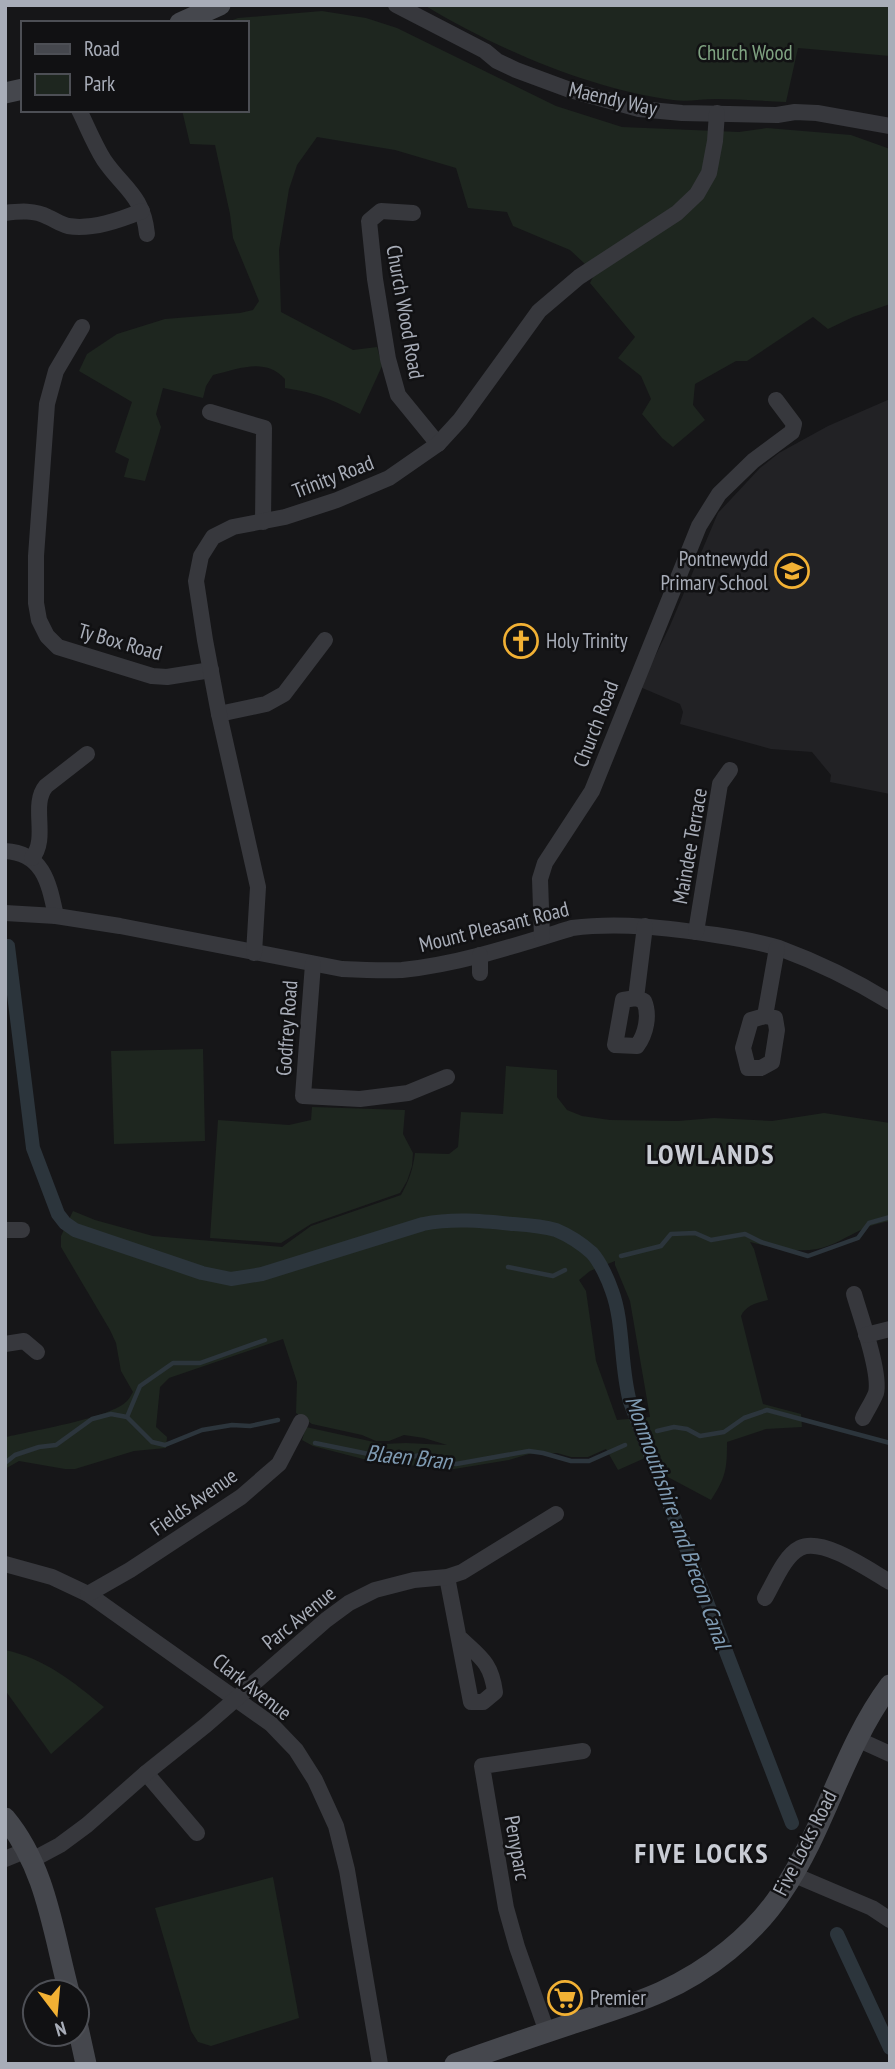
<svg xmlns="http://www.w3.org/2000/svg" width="895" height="2069" font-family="'PT Sans Narrow',sans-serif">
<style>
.built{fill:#222225}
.green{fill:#1e261f;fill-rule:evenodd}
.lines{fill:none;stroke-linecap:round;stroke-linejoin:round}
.stream{stroke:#2c353c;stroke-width:4.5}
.canal{stroke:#2c353c;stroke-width:14}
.street{stroke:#37383d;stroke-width:16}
.secondary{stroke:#45474d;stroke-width:21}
.labels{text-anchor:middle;stroke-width:5;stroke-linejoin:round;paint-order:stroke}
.park-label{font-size:21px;fill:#7fa381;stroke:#111113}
.street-label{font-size:21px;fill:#a8adb8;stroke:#111113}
.poi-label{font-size:21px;fill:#a8adb8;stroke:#111113;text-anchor:start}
.water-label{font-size:23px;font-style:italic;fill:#7f9bb3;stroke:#111113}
.district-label{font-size:28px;font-weight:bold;letter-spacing:2px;fill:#c9ccd4;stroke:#111113}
</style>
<rect width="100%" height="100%" fill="#161618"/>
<path class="built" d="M890,399V794L830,782L831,775L812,752L771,749L680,724L683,712L680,704L640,687L669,628L718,513L760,468L779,453L828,426Z"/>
<g class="green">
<path d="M424,5H890V56L798,48L786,102C763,101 739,99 716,99C702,99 687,102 673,100C589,89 497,49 424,5Z"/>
<path d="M322,11L366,18L397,28L556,106L622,127L739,132L767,128L851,135L890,149V304L853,317L828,329L813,317L747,361H736L695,384L693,405L705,420L673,447L662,438L642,414L651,399L641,376L618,358L635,337L590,283L593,277L584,263L570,250L513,226L507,212L468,208L456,168L395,150L317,137L297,165L289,189L279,250L281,312L353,350L377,347L382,366L360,414C331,399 317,393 285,388V379C265,357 239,369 213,375L206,386L203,398L163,388L156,414L161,427L145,481L124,477L129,459L115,452L132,402L79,371L87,354L117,334L165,319L240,313L253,310L259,301L233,238L230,214L215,145L190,144L182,110H247V23H225L238,18Z"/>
<path d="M203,1049L205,1141L114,1144L111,1051Z"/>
<path d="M506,1066L557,1070V1097L567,1110L582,1116L610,1120L678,1121L714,1118L772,1121L824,1113L890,1123V1221C881,1223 871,1225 863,1229C847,1236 834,1246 817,1249C796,1253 770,1247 750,1242L754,1249L768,1300C757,1303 746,1305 741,1316L763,1404L801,1414L802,1427L766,1429L727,1442C727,1469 726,1477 711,1500L666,1476L654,1454L618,1470L606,1449L588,1457H571L557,1453L529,1454L509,1460L442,1471L425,1466L401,1465L363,1459L313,1446L302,1440L306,1427L383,1444L406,1443L447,1445L424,1438L404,1435L389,1441H376L362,1435L312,1424L296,1413L297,1382L283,1339L169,1378L160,1387L156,1427L167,1437L166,1448L134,1451L75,1469H65L19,1461L5,1469L6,1437C31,1431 111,1418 127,1401C130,1398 131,1395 133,1392L121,1371L116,1343L110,1330L61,1247V1236L73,1211L95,1220L153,1236L282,1247L311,1226L401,1195C409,1181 413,1169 415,1153L449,1154L458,1147L461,1112L503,1114ZM615,1261V1265L630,1301L650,1417L617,1420L596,1361L586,1291L579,1280L590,1271Z"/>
<path d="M312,1107L405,1110L403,1134L413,1153L412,1166L407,1181L400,1193L311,1224L281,1243L210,1238L218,1120L289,1125L311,1120Z"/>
<path d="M5,1650C46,1659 72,1681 104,1707L51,1754L5,1690Z"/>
<path d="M273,1877L299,2018L211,2046L198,2042L191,2031L155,1908Z"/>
</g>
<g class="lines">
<g class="stream">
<path d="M621,1256L661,1246L671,1234L695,1233L711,1240L745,1234L761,1242L808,1256L858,1238L869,1223L890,1217"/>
<path d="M508,1267L553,1276L565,1270"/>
<path d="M127,1417L140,1386L173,1363H200L265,1340"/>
<path d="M657,1431L674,1427L687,1429L700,1436L724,1432L744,1418L767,1410L890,1443"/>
<path d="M315,1443L398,1460L420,1455L456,1464L529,1451L543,1453L571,1461H589L625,1445"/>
<path d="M5,1463L15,1455L39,1447L56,1445L92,1419L111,1414L127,1417L152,1442L165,1445L202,1430L232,1425L250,1426L278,1420"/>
</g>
<g class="canal">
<path d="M8,946L33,1148L58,1214L65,1223L75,1230L202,1273L231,1279L262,1274L423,1224C454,1218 482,1221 513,1224C527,1225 542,1226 556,1230C568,1235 582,1244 592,1253C600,1262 608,1279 612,1291C624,1323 620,1366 630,1402L792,1823"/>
<path d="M837,1934L890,2048"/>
</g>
<g class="street">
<path d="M396,5L485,51L497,61L516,70L570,90L639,109L682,113L777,115L795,112L817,113L890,126"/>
<path d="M79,110C87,126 94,144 104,160C123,188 143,195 147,234"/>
<path d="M5,213C20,211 35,210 48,217C55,220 60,224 68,226C92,230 120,220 142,211"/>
<path d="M413,213L381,211L369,221L375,279L388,359L398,395L438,444"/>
<path d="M82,327L56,371L47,404L36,556V603L39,620L47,636L58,647L152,676L167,677L211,670"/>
<path d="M210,412L264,428L263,522"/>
<path d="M219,714L266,704L284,694L325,640"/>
<path d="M5,851C44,853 49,884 56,916"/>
<path d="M32,858C49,838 30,805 46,786L87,754"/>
<path d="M5,913L56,916L120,926L342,969C362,970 383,971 402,970C460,964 517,945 572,928C620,922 669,928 716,935C737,938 759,942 779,948C817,962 856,981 890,1002"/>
<path d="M696,932L720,784L730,770"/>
<path d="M542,937L540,879L545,863L592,791L699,526L719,494L753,461L792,432L794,424L776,400"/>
<path d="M254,953L258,887L219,714L205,640L196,581L201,556L213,537L233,527L285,517L337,500L389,478L438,444L460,420L539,311L579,277L677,213L697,194L709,173L715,141L717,113"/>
<path d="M313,964L303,1096L360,1099L408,1093L447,1077"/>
<path d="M480,973V955"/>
<path d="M636,998L623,1000L615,1045L637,1046C646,1034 650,1015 644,1001L636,998L645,926"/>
<path d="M765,1016L751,1020L743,1048L748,1068H761L772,1062L777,1030L775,1018L765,1016L777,948"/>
<path d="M5,1230H22"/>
<path d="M854,1294C860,1315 881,1373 876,1393C873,1401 867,1410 863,1418"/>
<path d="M866,1335L890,1329"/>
<path d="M5,1344L24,1341L37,1352"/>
<path d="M5,1564L52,1577L88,1594L271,1724L296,1750L315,1780L336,1826L347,1870L380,2064"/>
<path d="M447,1577L471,1702H483L495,1692C491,1662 480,1657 460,1638"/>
<path d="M88,1594L130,1570L241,1497L279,1464L301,1422"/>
<path d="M765,1598C774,1583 784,1556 800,1548C823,1537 869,1570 890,1582"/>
<path d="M857,1739L890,1754"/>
<path d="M146,1773L197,1833"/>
<path d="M5,1859L27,1850"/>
<path d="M32,1860L60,1845L87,1825L146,1773L206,1725L326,1620L349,1603L375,1590L414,1580L447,1577L462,1572L556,1514"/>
<path d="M792,1874L872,1908L890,1920"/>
<path d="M547,2032L517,1947L506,1908L482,1766L583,1751"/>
</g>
<g class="secondary">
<path d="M180,23L220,5"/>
<path d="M5,93L23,89"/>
<path d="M5,1818C46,1867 53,1932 69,1992"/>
<path d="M77,2023L86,2064"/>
<path d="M455,2064C494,2050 532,2037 571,2024C601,2014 632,2005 661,1992C708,1971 754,1935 782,1892C826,1827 843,1748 890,1685"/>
</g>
</g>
<defs>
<g id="school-ring" transform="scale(1.75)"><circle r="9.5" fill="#111113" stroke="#f2b134" stroke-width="1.5"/><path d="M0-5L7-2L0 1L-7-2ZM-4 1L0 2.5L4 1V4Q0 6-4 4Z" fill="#f2b134"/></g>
<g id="church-ring" transform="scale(1.75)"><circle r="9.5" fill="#111113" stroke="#f2b134" stroke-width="1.5"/><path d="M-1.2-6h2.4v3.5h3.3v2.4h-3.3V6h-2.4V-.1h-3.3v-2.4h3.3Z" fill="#f2b134"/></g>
<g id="supermarket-ring" transform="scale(1.75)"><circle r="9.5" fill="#111113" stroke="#f2b134" stroke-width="1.5"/><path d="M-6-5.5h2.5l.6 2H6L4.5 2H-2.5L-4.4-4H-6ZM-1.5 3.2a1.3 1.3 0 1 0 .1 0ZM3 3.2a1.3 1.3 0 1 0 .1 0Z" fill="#f2b134"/></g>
</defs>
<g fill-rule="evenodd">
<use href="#school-ring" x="792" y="571"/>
<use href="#church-ring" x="521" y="641"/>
<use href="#supermarket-ring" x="565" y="1998"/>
</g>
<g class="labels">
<g class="park-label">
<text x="745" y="60">Church Wood</text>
</g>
<g class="street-label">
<text transform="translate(613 99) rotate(13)" y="7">Maendy Way</text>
<text transform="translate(405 312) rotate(80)" y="7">Church Wood Road</text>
<text transform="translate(333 477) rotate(-21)" y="7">Trinity Road</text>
<text transform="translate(120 642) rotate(16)" y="7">Ty Box Road</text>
<text transform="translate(596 724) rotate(-69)" y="7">Church Road</text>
<text transform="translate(690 846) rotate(-80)" y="7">Maindee Terrace</text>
<text transform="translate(494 927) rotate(-14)" y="7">Mount Pleasant Road</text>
<text transform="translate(287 1028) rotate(-86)" y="7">Godfrey Road</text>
<text transform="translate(194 1502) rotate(-35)" y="7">Fields Avenue</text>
<text transform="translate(299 1618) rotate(-39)" y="7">Parc Avenue</text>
<text transform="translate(252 1687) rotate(38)" y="7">Clark Avenue</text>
<text transform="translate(805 1843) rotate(-63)" y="7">Five Locks Road</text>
<text transform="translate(517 1848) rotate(80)" y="7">Penyparc</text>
</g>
<g class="poi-label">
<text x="768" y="566" text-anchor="end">Pontnewydd<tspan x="768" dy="24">Primary School</tspan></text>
<text x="546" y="648">Holy Trinity</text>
<text x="590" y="2005">Premier</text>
</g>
<g class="water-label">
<text transform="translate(409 1457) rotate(6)" y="8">Blaen Bran</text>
<text transform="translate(678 1522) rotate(70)" y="8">Monmouthshire and Brecon Canal</text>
</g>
<g class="district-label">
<text x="711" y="1164">LOWLANDS</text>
<text x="702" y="1863">FIVE LOCKS</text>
</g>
</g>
<rect width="895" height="2069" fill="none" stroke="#a8adb8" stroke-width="14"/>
<rect x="21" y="21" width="228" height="91" fill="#111113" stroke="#4d4f55" stroke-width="2"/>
<rect x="35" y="44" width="35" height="10" fill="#45474d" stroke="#4d4f55" stroke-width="2"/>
<text x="84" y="56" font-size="21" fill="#a8adb8">Road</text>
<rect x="35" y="74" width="35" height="21" fill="#1e261f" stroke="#4d4f55" stroke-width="2"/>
<text x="84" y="91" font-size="21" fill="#a8adb8">Park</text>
<g transform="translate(56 2013) rotate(164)"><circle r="33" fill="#111113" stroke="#4d4f55" stroke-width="2"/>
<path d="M0-5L12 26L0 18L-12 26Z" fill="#f2b134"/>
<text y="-10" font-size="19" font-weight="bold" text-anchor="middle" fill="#a8adb8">N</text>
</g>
</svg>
